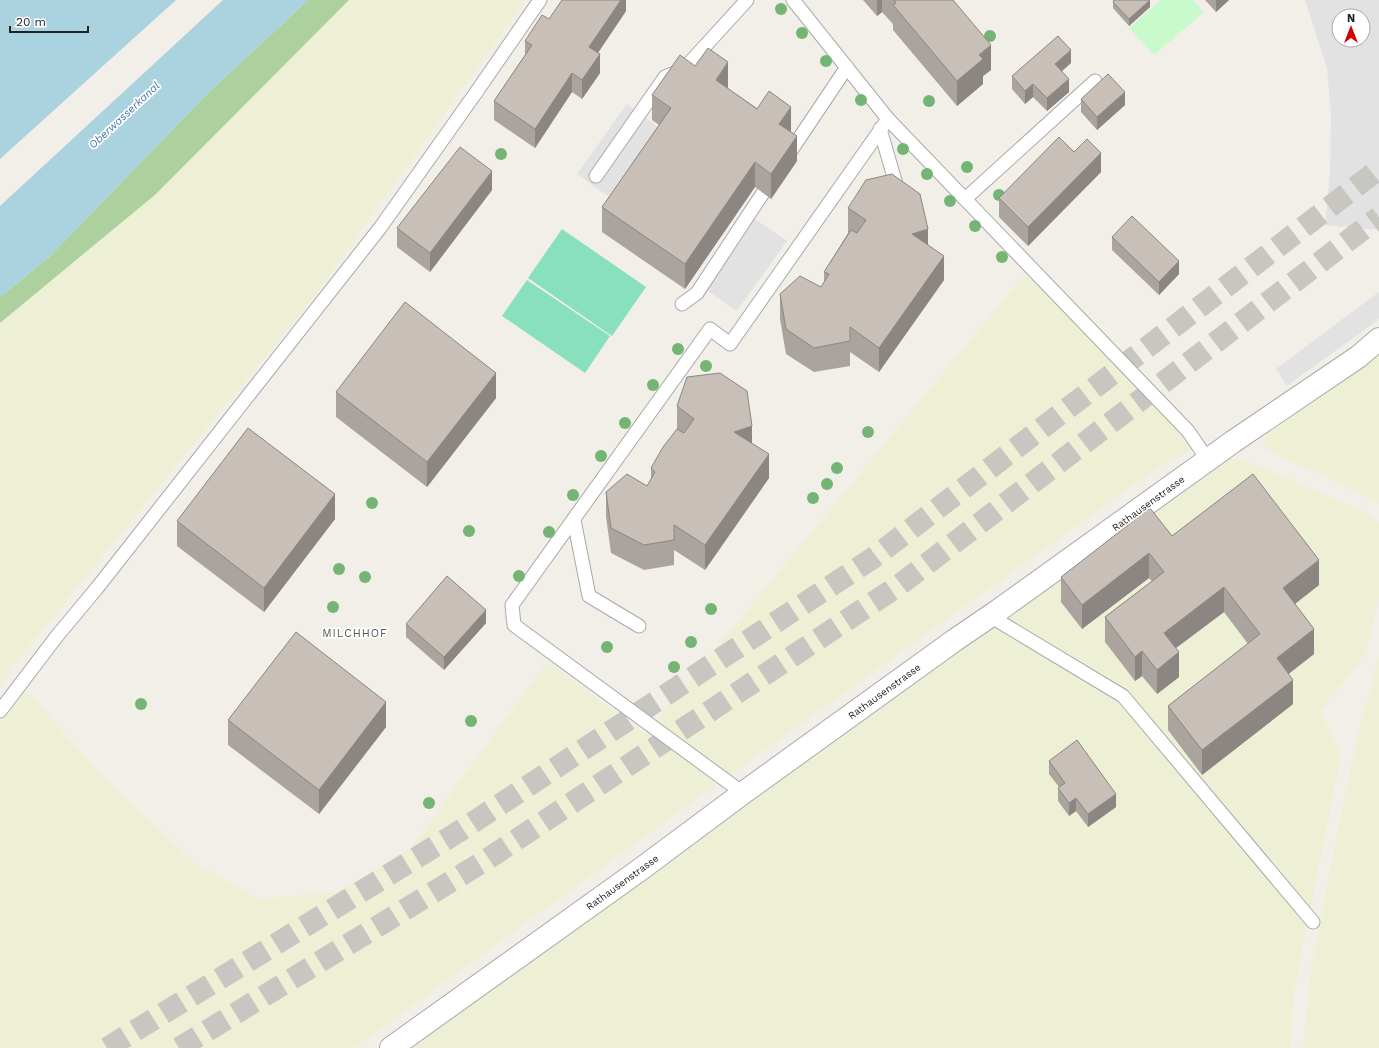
<svg xmlns="http://www.w3.org/2000/svg" width="1379" height="1048" font-family="'Work Sans',sans-serif">
<style>
.farmland{fill:#eef0d5}
.forest{fill:#add19e}
.park{fill:#c8facc}
.pitch{fill:#88e0be}
.parking{fill:#e2e2e2;fill-rule:evenodd}
.water{fill:#aad3df}
.lines{fill:none;stroke-linecap:round;stroke-linejoin:round}
.highway-tunnel{stroke:#c8c6c1;stroke-width:22;stroke-dasharray:22 11;stroke-linecap:butt}
.lane-casing{stroke:#a9a9a9;stroke-width:15}
.street-casing{stroke:#a9a9a9;stroke-width:24}
.lane{stroke:#fff;stroke-width:13}
.street{stroke:#fff;stroke-width:22}
.tree{fill:#74b475}
.wall{fill:#aba49e}
.shaded-wall{fill:#8b8681}
.building{fill:#c7bfb8;stroke:#8b8681}
.labels{text-anchor:middle;stroke-width:3.5;stroke-linejoin:round;paint-order:stroke}
.street-label{font-size:10px;fill:#222;stroke:#fff}
.water-label{font-size:11px;font-style:italic;fill:#4a7aab;stroke:#fff}
.neighbourhood-label{font-size:11px;letter-spacing:1px;fill:#555;stroke:#fff}
</style>
<rect width="100%" height="100%" fill="#f2efe9"/>
<g class="farmland">
<path d="M349,0H526L313,298L18,660L0,688V323L156,194Z"/>
<path d="M1024,275L1206,443L1160,466L687,806L354,1048H0V724L26,690L105,779L195,863L258,899L337,892L410,849L547,662L645,734Z"/>
<path d="M1379,348V504L1354,490L1284,459L1267,450L1264,442L1267,429Z"/>
<path d="M1224,458L1242,459L1346,504L1372,517L1379,523V598L1365,655L1320,711L1336,742L1341,756L1295,986L1290,1048H401Z"/>
<path d="M1379,655V1048H1303L1312,962L1341,815L1357,738Z"/>
</g>
<path class="forest" d="M308,0H349L156,194L0,323V297L48,258L209,92Z"/>
<path class="park" d="M1161,0H1193L1204,12L1154,55L1129,28Z"/>
<g class="pitch">
<path d="M562,229L646,287L612,336L528,278Z"/>
<path d="M527,280L610,336L585,373L502,316Z"/>
</g>
<g class="parking">
<path d="M1305,0H1379V230L1325,225L1330,172L1331,114L1327,68ZM1339,16H1363V40H1339Z"/>
<path d="M627,104L658,127L608,196L577,174Z"/>
<path d="M755,219L787,241L737,311L705,289Z"/>
<path d="M1379,292V319L1287,386L1276,369Z"/>
</g>
<g class="water">
<path d="M0,0H176L0,159Z"/>
<path d="M223,0H308L209,92L48,258L0,297V206Z"/>
</g>
<g class="lines">
<g class="highway-tunnel">
<path d="M107,1048L463,829L873,558L1379,169"/>
<path d="M179,1048L486,860L898,586L1379,217"/>
</g>
<g class="lane-casing">
<g id="lane">
<path d="M793,0L888,119L1188,431L1208,460"/>
<path d="M880,129L898,191"/>
<path d="M788,155L847,67"/>
<path d="M596,176L665,77L684,69L747,0"/>
<path d="M965,199L1095,81"/>
<path d="M682,304L697,293L763,193"/>
<path d="M574,520L589,596L639,626"/>
<path d="M990,616L1123,696L1313,922"/>
<path d="M0,711L57,636L97,588L380,228L475,94L540,0"/>
<path d="M743,793L514,625L512,605L710,329L730,344L888,119"/>
</g>
</g>
<g class="street-casing">
<path id="street" d="M391,1048L641,869L743,793L955,640L999,610L1234,441L1358,357L1379,339"/>
</g>
<use href="#lane" class="lane"/>
<use href="#street" class="street"/>
</g>
<g class="tree">
<circle cx="781" cy="9" r="6"/>
<circle cx="802" cy="33" r="6"/>
<circle cx="990" cy="36" r="6"/>
<circle cx="826" cy="61" r="6"/>
<circle cx="861" cy="100" r="6"/>
<circle cx="929" cy="101" r="6"/>
<circle cx="903" cy="149" r="6"/>
<circle cx="501" cy="154" r="6"/>
<circle cx="967" cy="167" r="6"/>
<circle cx="927" cy="174" r="6"/>
<circle cx="999" cy="195" r="6"/>
<circle cx="950" cy="201" r="6"/>
<circle cx="975" cy="226" r="6"/>
<circle cx="1002" cy="257" r="6"/>
<circle cx="678" cy="349" r="6"/>
<circle cx="706" cy="366" r="6"/>
<circle cx="653" cy="385" r="6"/>
<circle cx="625" cy="423" r="6"/>
<circle cx="868" cy="432" r="6"/>
<circle cx="601" cy="456" r="6"/>
<circle cx="837" cy="468" r="6"/>
<circle cx="827" cy="484" r="6"/>
<circle cx="573" cy="495" r="6"/>
<circle cx="813" cy="498" r="6"/>
<circle cx="372" cy="503" r="6"/>
<circle cx="469" cy="531" r="6"/>
<circle cx="549" cy="532" r="6"/>
<circle cx="339" cy="569" r="6"/>
<circle cx="519" cy="576" r="6"/>
<circle cx="365" cy="577" r="6"/>
<circle cx="333" cy="607" r="6"/>
<circle cx="711" cy="609" r="6"/>
<circle cx="691" cy="642" r="6"/>
<circle cx="607" cy="647" r="6"/>
<circle cx="674" cy="667" r="6"/>
<circle cx="141" cy="704" r="6"/>
<circle cx="471" cy="721" r="6"/>
<circle cx="429" cy="803" r="6"/>
</g>
<g class="wall">
<path d="M626,0V11L598,53L600,73L582,99L572,92L535,148L494,120V101L525,55V41L549,19Z"/>
<path d="M863,0H953L991,70L983,76V84L957,106L893,30V24L882,12L877,16Z"/>
<path d="M1205,0H1229L1216,12Z"/>
<path d="M1113,2L1150,7L1129,26L1113,8Z"/>
<path d="M1071,63L1062,71L1069,92L1047,111L1033,97L1025,104L1012,89V76Z"/>
<path d="M695,66L728,87L727,88L791,131V132L797,161L771,199L755,187L685,289L602,232V207L659,125L652,120V95Z"/>
<path d="M1081,99L1125,105L1097,130L1081,112Z"/>
<path d="M1074,152L1101,172L1028,246L999,217V198Z"/>
<path d="M492,190L430,272L397,247V228Z"/>
<path d="M848,208L928,244L944,280L879,372L850,352V366L814,372L786,354L780,319V294L821,287L824,282V272L848,233Z"/>
<path d="M1112,237L1179,274L1159,295L1112,250Z"/>
<path d="M336,392L496,398L427,487L336,417Z"/>
<path d="M677,406L752,443L769,478L705,570L674,550V565L644,570L611,553L606,517V492L647,486L651,479V468L677,429Z"/>
<path d="M335,519L264,612L177,546V521Z"/>
<path d="M1172,536L1319,585L1295,604L1314,654L1288,674L1293,704L1202,775L1168,730V706L1248,644L1224,612L1176,648L1179,677L1157,694L1142,676L1135,681L1105,642V617L1152,581L1149,578L1082,629L1061,602V577Z"/>
<path d="M486,623L444,670L406,637V624Z"/>
<path d="M228,720L386,727L319,814L228,745Z"/>
<path d="M1049,761L1116,807L1088,827L1076,811L1069,816L1058,801V788L1059,787L1049,774Z"/>
</g>
<g class="shaded-wall">
<path d="M621,0H626V11L589,66V47Z"/>
<path d="M877,0H882V12L877,16Z"/>
<path d="M1150,0V7L1129,26V19Z"/>
<path d="M1216,0H1229L1216,12Z"/>
<path d="M991,45V70L983,76V84L957,106V81L979,55Z"/>
<path d="M1071,50V63L1055,77V64Z"/>
<path d="M600,54V73L582,99V80Z"/>
<path d="M728,62V87L716,105V80Z"/>
<path d="M572,73V92L535,148V129Z"/>
<path d="M1069,79V92L1047,111V98Z"/>
<path d="M1033,84V97L1025,104V91Z"/>
<path d="M1125,92V105L1097,130V117Z"/>
<path d="M791,107V131L779,149V124Z"/>
<path d="M797,136V161L771,199V174Z"/>
<path d="M1101,153V172L1028,246V227Z"/>
<path d="M755,162V187L685,289V264Z"/>
<path d="M492,171V190L430,272V253Z"/>
<path d="M928,229V254L912,234Z"/>
<path d="M944,256V280L879,372V348Z"/>
<path d="M1179,261V274L1159,295V282Z"/>
<path d="M496,373V398L427,487V462Z"/>
<path d="M752,426V450L734,432Z"/>
<path d="M769,454V478L705,570V545Z"/>
<path d="M335,494V519L264,612V588Z"/>
<path d="M1149,553V578L1082,629V605Z"/>
<path d="M1319,560V585L1283,613V588Z"/>
<path d="M1224,587V612L1164,657V633Z"/>
<path d="M486,610V623L444,670V657Z"/>
<path d="M1314,629V654L1277,683V658Z"/>
<path d="M1142,651V676L1135,681V657Z"/>
<path d="M1179,652V677L1157,694V670Z"/>
<path d="M1293,680V704L1202,775V750Z"/>
<path d="M386,702V727L319,814V790Z"/>
<path d="M1116,794V807L1088,827V814Z"/>
<path d="M1076,798V811L1069,816V803Z"/>
</g>
<g class="building">
<path d="M562,0H621L589,47L600,54L582,80L572,73L535,129L494,101L532,45L525,41L542,15L549,19Z"/>
<path d="M894,0H953L991,45L979,55L983,59L957,81L893,5L896,3Z"/>
<path d="M1114,0H1150L1129,19L1113,2Z"/>
<path d="M1058,36L1071,50L1055,64L1069,79L1047,98L1033,84L1025,91L1012,76Z"/>
<path d="M708,48L728,62L716,80L757,109L769,91L791,107L779,124L797,136L771,174L755,162L685,264L602,207L671,108L652,95L680,55L695,66Z"/>
<path d="M1108,74L1125,92L1097,117L1081,99Z"/>
<path d="M1059,137L1074,152L1087,139L1101,153L1028,227L999,198Z"/>
<path d="M460,147L492,171L430,253L397,228Z"/>
<path d="M892,174L920,194L928,229L912,234L944,256L879,348L850,327V341L814,348L786,329L780,294L800,276L821,287L829,274L824,272L851,230L857,233L866,220L848,208L866,180Z"/>
<path d="M1132,216L1179,261L1159,282L1112,237Z"/>
<path d="M405,302L496,373L427,462L336,392Z"/>
<path d="M720,373L747,391L752,426L734,432L769,454L705,545L674,525V540L644,545L611,528L606,492L627,474L647,486L655,472L651,468L663,447L677,429L684,433L694,419L677,406L687,377Z"/>
<path d="M248,428L335,494L264,588L177,521Z"/>
<path d="M1253,474L1319,560L1283,588L1314,629L1277,658L1293,680L1202,750L1168,706L1260,634L1224,587L1164,633L1179,652L1157,670L1142,651L1135,657L1105,617L1164,572L1149,553L1082,605L1061,577L1150,508L1172,536Z"/>
<path d="M447,576L486,610L444,657L406,624Z"/>
<path d="M296,632L386,702L319,790L228,720Z"/>
<path d="M1077,740L1116,794L1088,814L1076,798L1069,803L1058,788L1065,783L1049,761Z"/>
</g>
<g class="labels">
<g class="street-label">
<text transform="translate(1148 503) rotate(-36)" y="4">Rathausenstrasse</text>
<text transform="translate(884 691) rotate(-36)" y="4">Rathausenstrasse</text>
<text transform="translate(622 882) rotate(-36)" y="4">Rathausenstrasse</text>
</g>
<g class="water-label">
<text transform="translate(124 115) rotate(-43)" y="4">Oberwasserkanal</text>
</g>
<g class="neighbourhood-label">
<text x="355" y="637">MILCHHOF</text>
</g>
</g>
<g transform="translate(1351 28)"><circle r="19" fill="#ffffff" stroke="#a7a7a7"/>
<path d="M0-3L7 15L0 10L-7 15Z" fill="#d40000"/>
<text y="-6" font-size="11" font-weight="bold" text-anchor="middle" fill="#222222">N</text>
</g>
<path d="M10 26v6h78v-6" fill="none" stroke="#222222" stroke-width="2"/>
<text x="16" y="26" font-size="12" fill="#222222" stroke="#ffffff" stroke-width="3" paint-order="stroke">20 m</text>
</svg>
